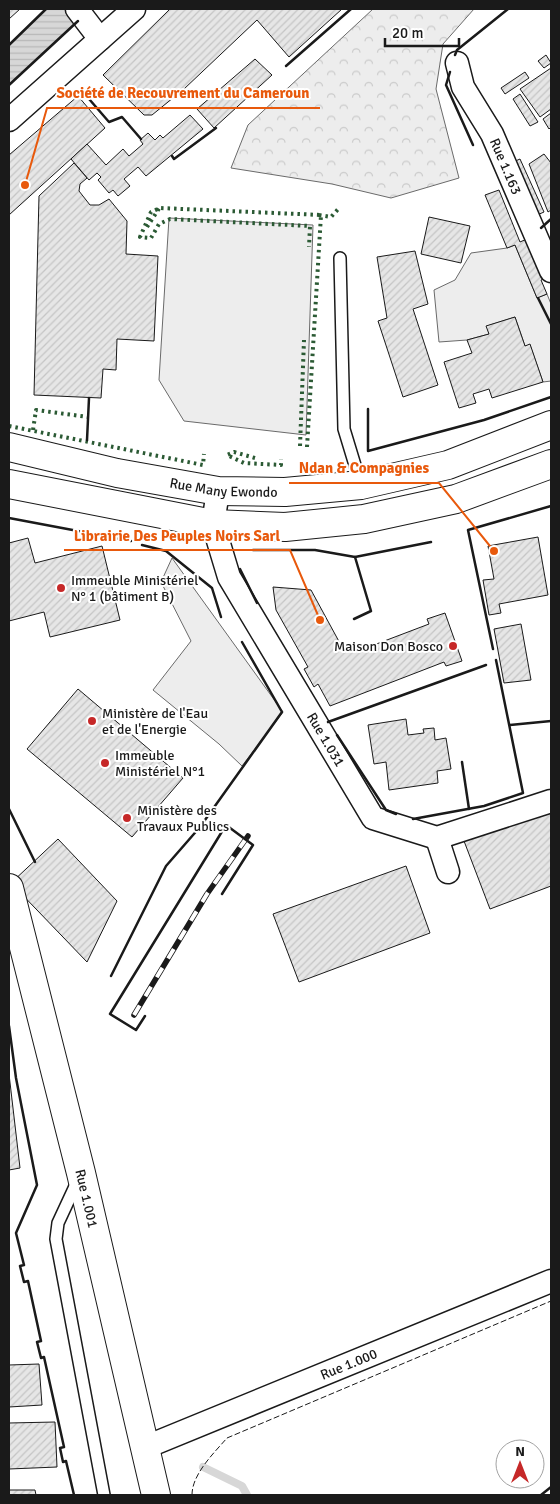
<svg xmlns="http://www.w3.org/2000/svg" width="560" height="1504" font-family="Signika,sans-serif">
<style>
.forest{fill:url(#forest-crowns);stroke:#6a6a6a}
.built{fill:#ededed;stroke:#6a6a6a}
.water{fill:url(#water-rules);stroke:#6a6a6a}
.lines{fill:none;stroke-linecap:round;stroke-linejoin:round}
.stream{stroke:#d7d7d7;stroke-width:8}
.building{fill:url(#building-hatch);stroke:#1a1a1a}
.service-casing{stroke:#1a1a1a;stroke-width:14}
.minor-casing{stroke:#1a1a1a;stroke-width:25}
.primary-casing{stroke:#1a1a1a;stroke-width:30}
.trunk-casing{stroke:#1a1a1a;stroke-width:30}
.service{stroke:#fff;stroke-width:11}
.minor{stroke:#fff;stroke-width:22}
.primary{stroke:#fff;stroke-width:28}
.trunk{stroke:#fff;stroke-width:28}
.rail-casing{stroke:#1a1a1a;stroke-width:5.5}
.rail{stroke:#fff;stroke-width:4;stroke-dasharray:11;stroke-linecap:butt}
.hedge{stroke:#2b5a34;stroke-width:4;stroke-dasharray:2.5 4;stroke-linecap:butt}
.fence{stroke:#1a1a1a;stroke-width:1;stroke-dasharray:6 2.5;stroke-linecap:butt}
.wall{stroke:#1a1a1a;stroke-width:2.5}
.poi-dot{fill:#c62828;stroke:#fff;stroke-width:2}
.labels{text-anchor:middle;stroke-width:4;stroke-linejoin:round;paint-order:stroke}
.street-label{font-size:14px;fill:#1a1a1a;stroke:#fff}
.poi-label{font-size:14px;fill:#1a1a1a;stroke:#fff;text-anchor:start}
.leader{fill:none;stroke:#e8590c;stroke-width:2}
.callout-dot{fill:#e8590c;stroke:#fff;stroke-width:2}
.callout-label{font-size:15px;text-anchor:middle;font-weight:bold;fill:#e8590c;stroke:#fff;stroke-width:4;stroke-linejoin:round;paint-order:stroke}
</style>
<defs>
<pattern id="forest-crowns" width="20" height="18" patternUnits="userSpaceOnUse" patternTransform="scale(1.25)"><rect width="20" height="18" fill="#ededed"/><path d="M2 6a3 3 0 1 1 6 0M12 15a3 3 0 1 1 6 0" fill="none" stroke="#cbcbcb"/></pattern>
<pattern id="water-rules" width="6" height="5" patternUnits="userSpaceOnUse" patternTransform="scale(1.25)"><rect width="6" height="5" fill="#d7d7d7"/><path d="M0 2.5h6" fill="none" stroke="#b8b8b8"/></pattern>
<pattern id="building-hatch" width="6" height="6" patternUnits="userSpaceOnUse" patternTransform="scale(1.25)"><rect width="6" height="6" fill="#e6e6e6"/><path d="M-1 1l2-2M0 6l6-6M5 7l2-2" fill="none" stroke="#c5c5c5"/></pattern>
</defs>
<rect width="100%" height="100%" fill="#fff"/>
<path class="forest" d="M373,9H474L443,44L436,89L459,178L391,198L332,184L231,168L248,125Z"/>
<g class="built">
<path d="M169,218L313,225L306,435L184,421L159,380Z"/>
<path d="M515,245L537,298L547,294L551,304V381L543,382L530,345L525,346L515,317L487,326L489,334L467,340L439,342L434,290L455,280L471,253L507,248Z"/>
<path d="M172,558L283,712L242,766L219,744L153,690L191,641L161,582Z"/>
</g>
<path class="water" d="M46,9H91L9,85V45Z"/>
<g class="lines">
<path class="stream" d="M203,1467L242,1486L247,1495"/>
</g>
<g class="building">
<path d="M9,9H20L9,19Z"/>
<path d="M170,9H342L289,57L257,20L184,89L152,115H144L103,75Z"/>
<path d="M546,55L551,63L544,68L538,61Z"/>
<path d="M255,59L272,75L214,128L197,109Z"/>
<path d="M551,68V109L540,117L520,89Z"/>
<path d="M525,72L529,78L505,94L501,88Z"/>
<path d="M520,94L538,122L530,126L513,99Z"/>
<path d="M78,96L105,128L9,215V155Z"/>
<path d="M551,113V127L549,129L543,119Z"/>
<path d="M190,115L203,129L146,176L138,167L124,179L130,186L118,196L113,190L109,193L98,180L101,177L97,173L89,180L71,159L87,144L106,165L123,149L129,156L143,144L140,140L148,133L155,140L160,135L163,138Z"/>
<path d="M544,154L551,163V210L548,212L529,164Z"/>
<path d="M520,159L544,212L528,219L504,166Z"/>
<path d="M74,163L87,178L80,184L79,191L90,205H99L109,199L127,221L126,254L158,256L154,341L117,339L116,370L103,369L101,398L34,395L39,196Z"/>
<path d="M499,190L520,242L529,238L546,278L541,280L547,294L537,298L515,245L507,248L485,195Z"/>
<path d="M429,217L470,226L461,263L421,254Z"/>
<path d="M415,251L428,304L413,309L438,385L403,397L378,321L387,318L377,257Z"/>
<path d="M515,317L525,346L530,344L543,382L492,398L489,389L473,394L476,403L459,408L444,362L472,353L467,340L489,334L486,326Z"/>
<path d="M538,537L548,595L499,604L501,613L489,615L483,580L494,579L488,546Z"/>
<path d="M28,538L35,563L102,546L120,620L50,637L44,612L9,621V543Z"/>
<path d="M273,587L311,590L342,647L358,651L429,624L427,619L445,613L462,661L446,666L444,662L330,706L318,684L314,687L304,669L308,667L276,610Z"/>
<path d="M521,624L531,680L504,683L494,629Z"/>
<path d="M78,689L183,778L132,837L27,749Z"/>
<path d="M406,719L408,735L424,733L423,729L434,728L435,740L446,738L451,769L437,771L438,783L389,790L386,762L374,764L368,725Z"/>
<path d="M551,809V886L490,909L464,841Z"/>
<path d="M58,839L117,901L87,962L11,883Z"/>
<path d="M406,866L430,933L299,982L273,914Z"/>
<path d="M9,1074L20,1168L9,1170Z"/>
<path d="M39,1364L42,1405L9,1407V1365Z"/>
<path d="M55,1422L57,1467L9,1469V1423Z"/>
<path d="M9,1490H35L36,1495H9Z"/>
</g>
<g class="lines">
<g class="service-casing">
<g id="service">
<path d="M340,258L344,429L361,485"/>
<path d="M78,1180L58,1223L56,1239L104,1495"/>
</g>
</g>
<g class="minor-casing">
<g id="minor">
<path d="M77,9L100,39"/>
<path id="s1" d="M457,63L463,87L492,134L551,271"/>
<path d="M9,120L134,9"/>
<path id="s2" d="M218,491L213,524L229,577L373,818L437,838L551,801"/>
<path d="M437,838L448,872"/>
<path id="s3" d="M146,1447L551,1281"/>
</g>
</g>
<g class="primary-casing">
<g id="primary">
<path id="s4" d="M9,447L117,473L218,491L285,492L361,485L448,465L551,425"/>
<path d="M9,484L213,524L285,527L364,519L456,499L551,464"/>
</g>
</g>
<g class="trunk-casing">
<g id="trunk">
<path id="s5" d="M9,888L81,1173L156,1495"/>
</g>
</g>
<use href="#service" class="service"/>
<use href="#minor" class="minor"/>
<use href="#primary" class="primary"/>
<use href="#trunk" class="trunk"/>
<g class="rail-casing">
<path id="rail" d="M134,1015L207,894L248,836"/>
</g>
<use href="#rail" class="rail"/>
<g class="hedge">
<path d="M319,215L331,217L340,207"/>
<path d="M147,227L160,207"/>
<path d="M9,426L203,465L204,454"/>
<path d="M33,430L36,410L88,417"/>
<path d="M300,446L304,340"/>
<path d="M307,447L321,215L160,208L151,212L140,237L151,238L159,224L170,219L310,226L309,247"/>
<path d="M255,458L234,452L227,455L244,463L281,465V459"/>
</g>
<path class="fence" d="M192,1495C192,1474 214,1453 227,1438L551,1301"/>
<g class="wall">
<path d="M9,45L46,9"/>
<path d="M455,55L457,50L508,9"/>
<path d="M286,66L351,9"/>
<path d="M450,72L446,85L473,145"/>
<path d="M9,85L78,21"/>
<path d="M78,96L83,92L109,122L122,117L141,139"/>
<path d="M172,156L174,159L216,128"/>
<path d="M541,228L551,219"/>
<path d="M538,298L551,324"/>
<path d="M368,409V451L484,420L551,397"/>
<path d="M87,440L89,398"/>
<path d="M9,518L131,541"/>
<path d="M142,545L166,551L212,588L221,617"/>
<path d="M253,550H315L355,557L431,542"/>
<path d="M240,569L257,603"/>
<path d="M354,619L371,611L355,557"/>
<path d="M493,649L468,530L551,506"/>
<path d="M328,722L486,665"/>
<path d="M510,725L551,721"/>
<path d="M337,735L386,810L396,814"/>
<path d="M462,762L469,809"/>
<path d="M9,809L35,862"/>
<path d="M413,819L484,806L523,793L496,660"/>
<path d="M111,976L166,866L200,827L282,712L242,642"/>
<path d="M145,1016L136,1030L110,1014L226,825L253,845L222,894"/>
<path d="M9,1026L16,1078L37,1185L16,1233L24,1265L20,1266L24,1282L28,1281L41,1341L37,1342L41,1358L44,1357L64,1447L60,1448L63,1462L66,1461L74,1495"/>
<path d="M541,1495L551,1487"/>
</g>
</g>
<g class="poi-dot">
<circle cx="61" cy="588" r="5"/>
<circle cx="453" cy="646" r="5"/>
<circle cx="92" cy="721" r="5"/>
<circle cx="105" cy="763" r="5"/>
<circle cx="127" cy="818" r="5"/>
</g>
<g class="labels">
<g class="street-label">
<text dy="5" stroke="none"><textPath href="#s1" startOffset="115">Rue 1.163</textPath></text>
<text dy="5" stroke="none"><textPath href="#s4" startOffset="219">Rue Many Ewondo</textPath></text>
<text dy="5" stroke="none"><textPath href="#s2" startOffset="278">Rue 1.031</textPath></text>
<text dy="5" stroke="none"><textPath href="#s5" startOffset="320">Rue 1.001</textPath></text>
<text dy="5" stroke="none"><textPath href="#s3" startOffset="219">Rue 1.000</textPath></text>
</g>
<g class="poi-label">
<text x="71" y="585">Immeuble Ministériel<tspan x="71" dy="16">N° 1 (bâtiment B)</tspan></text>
<text x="443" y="651" text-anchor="end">Maison Don Bosco</text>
<text x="102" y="718">Ministère de l'Eau<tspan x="102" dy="16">et de l'Energie</tspan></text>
<text x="115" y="760">Immeuble<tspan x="115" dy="16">Ministériel N°1</tspan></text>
<text x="137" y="815">Ministère des<tspan x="137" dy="16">Travaux Publics</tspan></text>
</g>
</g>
<path class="leader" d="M25 185L47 108H320M494 551L439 483H289M320 620L290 550H64"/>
<g class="callout-dot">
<circle cx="25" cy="185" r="5"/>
<circle cx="494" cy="551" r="5"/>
<circle cx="320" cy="620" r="5"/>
</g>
<g class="callout-label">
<text x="183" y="98">Société de Recouvrement du Cameroun</text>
<text x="364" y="473">Ndan &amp; Compagnies</text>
<text x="177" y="541">Librairie Des Peuples Noirs Sarl</text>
</g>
<rect width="560" height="1504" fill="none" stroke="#1a1a1a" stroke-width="20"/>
<g transform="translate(520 1464)"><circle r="24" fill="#ffffff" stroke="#a3a3a3"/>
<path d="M0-4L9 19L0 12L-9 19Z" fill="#c62828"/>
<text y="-8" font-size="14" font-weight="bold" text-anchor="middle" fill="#1a1a1a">N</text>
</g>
<path d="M385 38v8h74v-8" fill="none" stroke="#1a1a1a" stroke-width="2.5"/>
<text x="392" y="38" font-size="15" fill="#1a1a1a" stroke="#ffffff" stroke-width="4" paint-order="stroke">20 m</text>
</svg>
